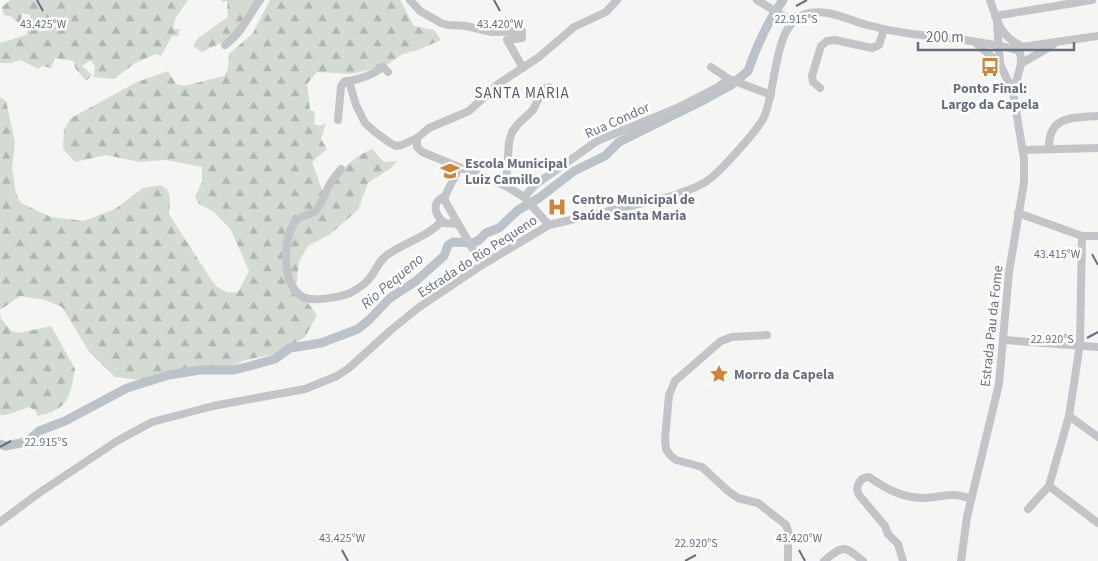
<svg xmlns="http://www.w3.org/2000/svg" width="1098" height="561" font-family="'Source Sans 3',sans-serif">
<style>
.forest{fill:url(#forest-firs)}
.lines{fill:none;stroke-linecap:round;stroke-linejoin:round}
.river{stroke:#bcc2c9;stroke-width:9}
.minor{stroke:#c2c4c8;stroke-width:8}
.ticks{fill:none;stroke:#687081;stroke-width:2}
.labels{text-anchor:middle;stroke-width:5;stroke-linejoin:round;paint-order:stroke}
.poi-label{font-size:14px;font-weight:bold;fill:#687081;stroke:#fff;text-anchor:start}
.street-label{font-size:14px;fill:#687081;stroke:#fff}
.neighbourhood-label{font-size:15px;letter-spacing:1px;fill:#555b67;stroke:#fff}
.water-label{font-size:15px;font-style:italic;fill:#697685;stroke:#fff}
.ticks-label{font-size:12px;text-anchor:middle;fill:#687081;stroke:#fff;stroke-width:5;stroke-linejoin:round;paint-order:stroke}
</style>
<defs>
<pattern id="forest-firs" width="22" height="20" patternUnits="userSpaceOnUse" patternTransform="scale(1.25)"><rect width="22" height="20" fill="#d4dbd3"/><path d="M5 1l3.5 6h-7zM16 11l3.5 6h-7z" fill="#b0b6b1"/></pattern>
</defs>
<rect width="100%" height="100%" fill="#f5f6f3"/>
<g class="forest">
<path d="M10,0H188L175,19L173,29H180L178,36H172L161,56L156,54L135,63L114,79L94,77L95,67L91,60L82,66L92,75L86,81L75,68L74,61L55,58L51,68L42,66L38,69L20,60L11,63H0V43L26,35L31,21L30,15L22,13L21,26L12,17L4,15L2,7Z"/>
<path d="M222,0H258L237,35L202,52L193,46L198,38L228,17L227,1L221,2Z"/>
<path d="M270,0H400L414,26L434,30L441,40L418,50L403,54L385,66L351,74L317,72L307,84L310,110L315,112L314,124L320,126L326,123L321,139L327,149L312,162L324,195C340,173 347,160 372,149L384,162L397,161L391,168L368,183L358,210L329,235L308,246L299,262L296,287L317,315L305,337L276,354L245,360L220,372H180L148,381L115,377L90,353L62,307L45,300L20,296L0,310V97L6,101L15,142L12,168L16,193L21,203L51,217L84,221L115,209L143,188L160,185L167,189L170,197L169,214L210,278C217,289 226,294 238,292L249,271L231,230L214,212L199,204L195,197L202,182V167L166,160L139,162L106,155L75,162L63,149L64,129L71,118L137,82L168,71L176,84L184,86L224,76L228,69L229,54L253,33Z"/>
<path d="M0,312L1,318L11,331L19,333L51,326L75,369C70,398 68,410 37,416L36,411L29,407L6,415H0Z"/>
</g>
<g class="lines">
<path class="river" d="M0,444L5,446L21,443L29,440L39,431L65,421L127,388L169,375L200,370H234L250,366L275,359L290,348L321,343L358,329L369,320L390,298L416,281L444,256L448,245L453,242L473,243L479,240L486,233L499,228L518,210L539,198L574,171L605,156L619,142L700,102L731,85L748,71C757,45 767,22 783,0"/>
<g class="minor">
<path d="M410,0L420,11L441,23L448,25L466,26L492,32L522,31V38L507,40L523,68"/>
<path d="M757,0L793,22"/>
<path d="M990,0C998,23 1000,36 1023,47"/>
<path d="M995,16L1092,0"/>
<path d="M976,43L1000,64"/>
<path d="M225,45C242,33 248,16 260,0"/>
<path d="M1014,48L1098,36"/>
<path d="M1022,63L1053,45"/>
<path d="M711,67L729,79L771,95"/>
<path d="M349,81C362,79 372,75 383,67L388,72"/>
<path d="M820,88L813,82L812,76L821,46L827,41L835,40L872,48L879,45L884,29"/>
<path d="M1014,90C1016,76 1026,62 1018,49"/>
<path d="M338,120L341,86L345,81H349L356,105L365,123L375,132L390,143L396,146L402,145L417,138L429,128L469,111L498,84L539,57L574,27L606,12L617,0"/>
<path d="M417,138V147L422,152L506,186L524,197L549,225"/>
<path d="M1049,149C1048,115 1072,118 1098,116"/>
<path d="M1023,150L1098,148"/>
<path d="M459,168L445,196V201L482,265"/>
<path d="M341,169C337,174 333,179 330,184C325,192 322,205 315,211C309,216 299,215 295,222C282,240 282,282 301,296C310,303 340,297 350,293C356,290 364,285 369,279C376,271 379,259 390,253C407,242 428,236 442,221"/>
<path d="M506,186L509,142L512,132L518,124L533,110L543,89L549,87"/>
<path d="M445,196C431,203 434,213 444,223L458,224"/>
<path d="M524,197L535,185L597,141L677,108L716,88L729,79"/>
<path d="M1018,213L1082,236H1098"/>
<path d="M767,335L732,337L721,341L675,381L669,395L665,439L666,449L670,455L676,460L702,467L728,491L738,498L758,503L786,525L788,531V561"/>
<path d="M1004,340L1098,347"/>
<path d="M1069,416L1098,437"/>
<path d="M1049,486L1098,523"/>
<path d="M1028,509L1049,486L1069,416L1080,344L1082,236"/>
<path d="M0,522L39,493L117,441L152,422L213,406L305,389L337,376L349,368L391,330L418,308L482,265L549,225L669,197C682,192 696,189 707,181C720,172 755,133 763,119C778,91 771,20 809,13C829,9 848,20 867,25C882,29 897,32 912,34C930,36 1009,44 1020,52"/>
<path d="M824,561C843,545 844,545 863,561"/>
<path d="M903,561L898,544L888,534L885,526L859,495L857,489C858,482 862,477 869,477C886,489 903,498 924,498C944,497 952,491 971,499"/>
<path d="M961,561L967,517L999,384L1009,272L1024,182V159L1013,92L1000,64L997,22"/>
</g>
</g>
<path class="ticks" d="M37,0L43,11M494,0L500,11M796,6L807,0M1092,254L1098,265M1087,338L1098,332M0,447L11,441M342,550L348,561M799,550L805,561M685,561L696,555"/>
<defs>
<g id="bus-bare" transform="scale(1.5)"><path d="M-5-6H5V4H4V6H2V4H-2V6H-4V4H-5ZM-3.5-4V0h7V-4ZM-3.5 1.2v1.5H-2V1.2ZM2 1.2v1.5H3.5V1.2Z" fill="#d28337" stroke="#fff" stroke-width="2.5" paint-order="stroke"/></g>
<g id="school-bare" transform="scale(1.5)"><path d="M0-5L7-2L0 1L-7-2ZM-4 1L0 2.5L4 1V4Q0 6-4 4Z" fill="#d28337" stroke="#fff" stroke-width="2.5" paint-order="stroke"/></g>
<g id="hospital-bare" transform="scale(1.5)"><path d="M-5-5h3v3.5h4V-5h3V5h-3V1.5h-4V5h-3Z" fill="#d28337" stroke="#fff" stroke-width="2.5" paint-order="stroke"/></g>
<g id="sight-bare" transform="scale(1.5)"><path d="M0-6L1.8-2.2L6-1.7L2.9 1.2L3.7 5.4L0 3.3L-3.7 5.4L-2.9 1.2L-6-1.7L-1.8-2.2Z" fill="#d28337" stroke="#fff" stroke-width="2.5" paint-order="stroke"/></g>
</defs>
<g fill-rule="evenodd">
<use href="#bus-bare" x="990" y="67"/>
<use href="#school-bare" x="450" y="171"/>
<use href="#hospital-bare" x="557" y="207"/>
<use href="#sight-bare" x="719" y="374"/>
</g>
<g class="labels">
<g class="poi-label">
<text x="990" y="93" text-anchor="middle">Ponto Final:<tspan x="990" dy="16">Largo da Capela</tspan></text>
<text x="465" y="168">Escola Municipal<tspan x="465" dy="16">Luiz Camillo</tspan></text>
<text x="572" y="204">Centro Municipal de<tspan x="572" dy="16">Saúde Santa Maria</tspan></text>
<text x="734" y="379">Morro da Capela</text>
</g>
<g class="street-label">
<text transform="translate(617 120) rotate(-24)" y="5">Rua Condor</text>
<text transform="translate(477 256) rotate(-33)" y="5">Estrada do Rio Pequeno</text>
<text transform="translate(991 326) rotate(-84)" y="5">Estrada Pau da Fome</text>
</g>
<g class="neighbourhood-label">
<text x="522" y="98">SANTA MARIA</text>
</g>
<g class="water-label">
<text transform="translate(392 281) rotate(-40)" y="5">Rio Pequeno</text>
</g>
</g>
<g class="ticks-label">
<text x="796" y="23">22.915°S</text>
<text x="43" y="28">43.425°W</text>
<text x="500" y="28">43.420°W</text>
<text x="1057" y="258">43.415°W</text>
<text x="1052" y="343">22.920°S</text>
<text x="46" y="446">22.915°S</text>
<text x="342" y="542">43.425°W</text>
<text x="799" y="542">43.420°W</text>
<text x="696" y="547">22.920°S</text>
</g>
<path d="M918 42v8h156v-8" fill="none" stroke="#687081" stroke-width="2.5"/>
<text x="926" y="42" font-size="15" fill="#687081" stroke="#ffffff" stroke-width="4" paint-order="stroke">200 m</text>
</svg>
